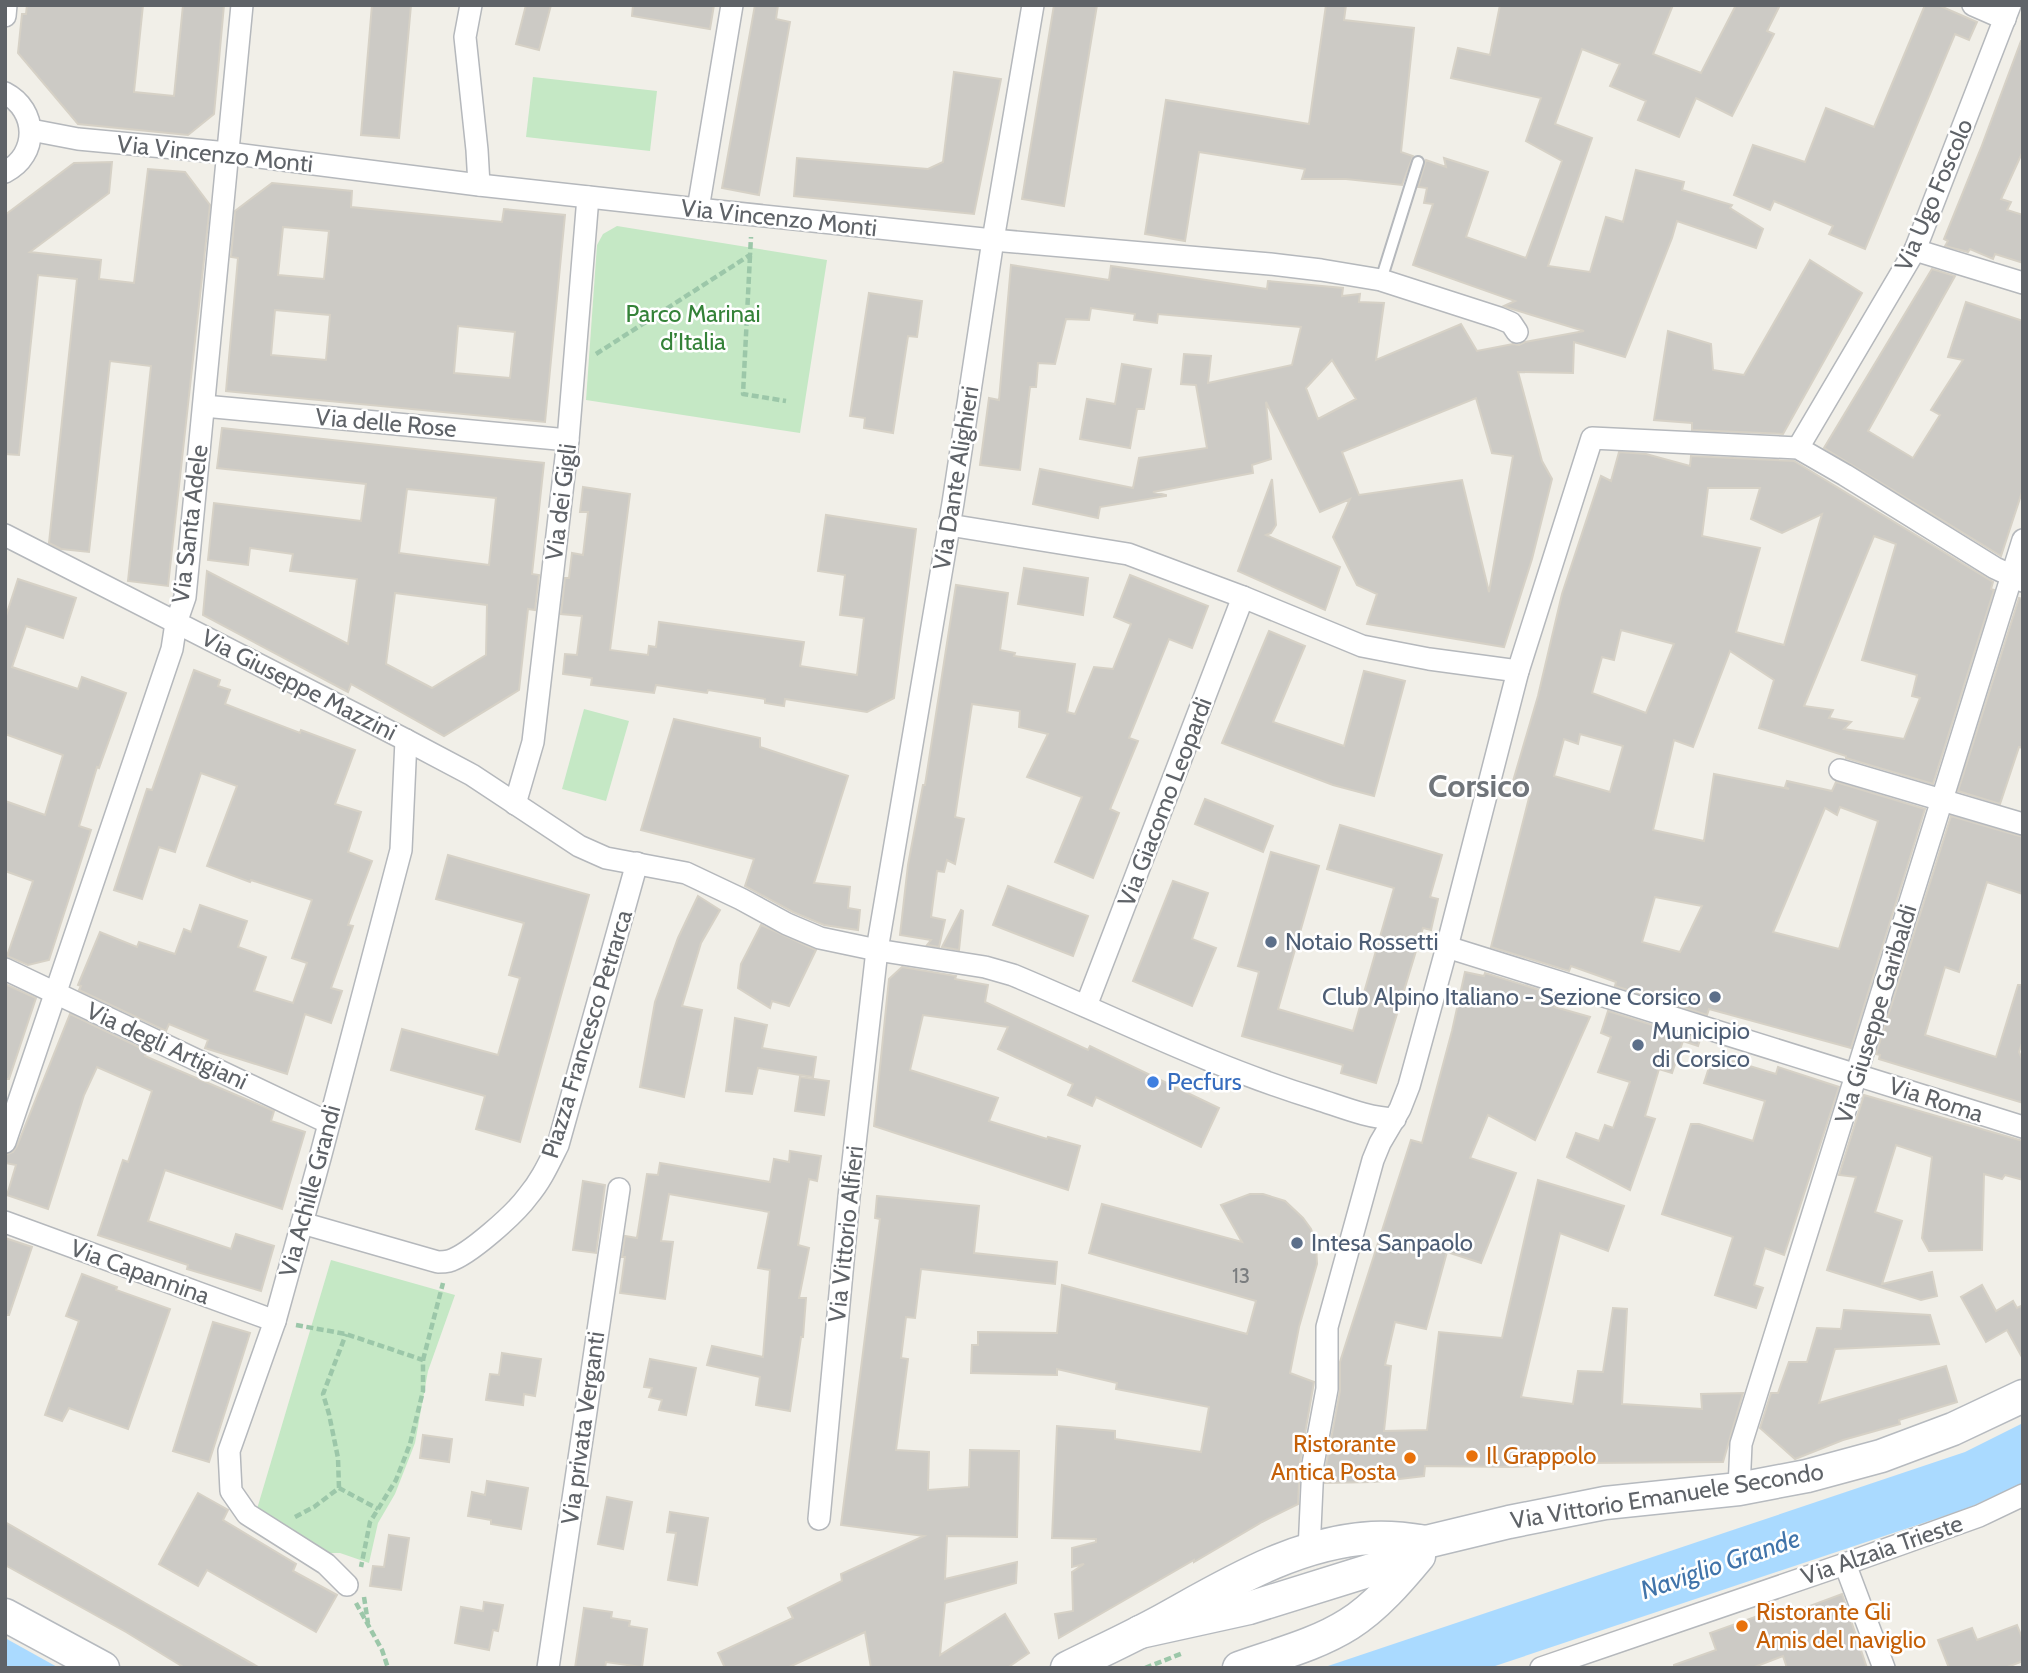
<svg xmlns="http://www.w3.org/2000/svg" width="2028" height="1673" font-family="Cabin,sans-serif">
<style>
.park{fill:#c5e8c5}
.water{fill:#aadaff}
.building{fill:#cccac5;stroke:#d6d1c6;stroke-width:2;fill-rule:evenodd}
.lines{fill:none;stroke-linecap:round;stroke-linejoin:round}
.lane-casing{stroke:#b5b8bc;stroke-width:14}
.street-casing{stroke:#b5b8bc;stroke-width:24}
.secondary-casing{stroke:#b6babf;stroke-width:35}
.path{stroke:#9cc7a9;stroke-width:4.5;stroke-dasharray:7 3.5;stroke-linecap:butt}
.lane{stroke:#fff;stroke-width:10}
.street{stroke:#fff;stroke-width:21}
.secondary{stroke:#fff;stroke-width:32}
.service-dot{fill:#5c6f8a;stroke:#fff;stroke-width:2.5}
.shop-dot{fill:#3f7fe0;stroke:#fff;stroke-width:2.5}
.food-dot{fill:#e8710a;stroke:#fff;stroke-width:2.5}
.labels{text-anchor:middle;stroke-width:5;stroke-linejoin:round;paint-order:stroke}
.number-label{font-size:21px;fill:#7a7d7f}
.street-label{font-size:24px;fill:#5f6368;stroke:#fff}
.park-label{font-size:24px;fill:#348238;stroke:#fff}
.service-label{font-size:24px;fill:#4e5e75;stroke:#fff;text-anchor:start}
.shop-label{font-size:24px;fill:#366cbe;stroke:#fff;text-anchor:start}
.food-label{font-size:24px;fill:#c56008;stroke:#fff;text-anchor:start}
.water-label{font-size:26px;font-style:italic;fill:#4174aa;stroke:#fff}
.district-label{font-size:32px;font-weight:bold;fill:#70757a;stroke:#fff}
</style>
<rect width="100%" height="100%" fill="#f1efe8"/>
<g class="park">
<path d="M533,77L657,91L650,151L526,137Z"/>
<path d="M617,226L827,260L800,433L586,400L597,245L603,234Z"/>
<path d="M584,709L629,721L606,801L562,789Z"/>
<path d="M331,1260L455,1295L428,1371L415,1443L395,1494L378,1523L369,1563L340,1553H329L257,1509Z"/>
</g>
<g class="water">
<path d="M2023,1423V1483L1968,1508L1489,1668H1322L1965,1452Z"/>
<path d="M5,1638L59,1668H5Z"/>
</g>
<g class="building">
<path d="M27,5H143L134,92L174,96L183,5H224L214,114L188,135L78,124L18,53L22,14H26Z"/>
<path d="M372,5H411L399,138L361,135Z"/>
<path d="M526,5H551L539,50L516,44Z"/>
<path d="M633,5H714L710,29L632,16Z"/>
<path d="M755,5H778L776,19L790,22L759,195L722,188Z"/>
<path d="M1054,5H1097L1064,206L1022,199Z"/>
<path d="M1326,5H1346L1344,20L1414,28L1401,152L1413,156L1402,185L1346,179H1302L1305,169L1199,152L1185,241L1145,234L1166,100L1309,124Z"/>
<path d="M1500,5H1673L1653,54L1701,73L1736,5H1780L1767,31L1774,34L1732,116L1696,98L1679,137L1638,120L1646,101L1610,86L1620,64L1582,49L1555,124L1592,138L1548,266L1590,272L1606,217L1623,222L1636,170L1684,182L1682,190L1732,205L1730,208L1763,229L1756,248L1677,221L1672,238L1625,357L1574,342L1573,373L1518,372L1542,461L1552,479L1532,559L1504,647L1367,624L1377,594L1357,585L1333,537L1350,499L1320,512L1266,402L1271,459L1252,465L1253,473L1153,492L1166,495V496L1100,507L1098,518L1033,504L1040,469L1133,488L1139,458L1207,448L1196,385L1181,384L1184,354L1211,356L1208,383L1292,365L1301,327L1158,314L1157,323L1134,320L1135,314L1091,308L1089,320L1066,319L1055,364L1038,363L1036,387H1030L1020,470L980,465L989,398L999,400L1011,265L1109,280L1111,266L1267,289L1268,281L1343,288L1342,296L1360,294L1359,302L1384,303L1376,360L1461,324L1477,351L1513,344L1519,345L1525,342L1584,331L1509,308L1504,306L1515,301L1413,265L1433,204L1424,203L1427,188L1418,187L1426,160L1446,167L1444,158L1488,172L1466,237L1526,258L1562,161L1526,141L1541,98L1451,78L1458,48L1490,55ZM1332,360L1356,399L1318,419L1306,388ZM1476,398L1492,453L1513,456L1489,592L1462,480L1359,495L1342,452Z"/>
<path d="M1925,5H1938L1977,22L1969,40L1955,34L1865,249L1829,234L1833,226L1774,201L1770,210L1734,195L1753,145L1805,162L1826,108L1874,127Z"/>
<path d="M2021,41H2023V151L2001,199L2011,202L2007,210L2023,215V263L1995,254L1993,259L1970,249L1968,252L1945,246L1948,241L1944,239L1981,148Z"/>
<path d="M954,72L1001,79L974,214L794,196L797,158L928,169L943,162Z"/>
<path d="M112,162L109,193L30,252L101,260L99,279L134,283L148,169L185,172L210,205L168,586L128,581L151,366L110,361L89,552L61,549L49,543L77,279L38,275L19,455L5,454V215L74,163Z"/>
<path d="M272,183L352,191L351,207L502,222L504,209L565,215L545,422L226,391L238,258L231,257L235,211ZM283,227L329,231L324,279L278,275ZM275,310L330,315L326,360L271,355ZM458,326L515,332L510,378L454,373Z"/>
<path d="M1810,260L1862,293L1783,434L1692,430V423L1654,420L1668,331L1711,344L1713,370L1744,375Z"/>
<path d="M1932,269L1955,276L1868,431L1913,458L1940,415L1931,410L1963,360L1948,357L1966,302L2023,321V489L2001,556L1824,448Z"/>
<path d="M869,293L922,301L917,337L908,336L893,433L864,428L865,418L850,416Z"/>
<path d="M1122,364L1151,369L1144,409H1137L1130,448L1080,439L1087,399L1115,404Z"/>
<path d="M222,428L544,463L532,574L539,575L535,610L528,609L519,690L444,736L351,684L348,692L203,615L207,571L348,644L357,579L290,571L293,554L250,548L248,565L208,560L214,503L361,521L366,484L217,468ZM407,489L496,498L489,565L399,553ZM395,593L487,605L486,655L432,688L386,664Z"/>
<path d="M1619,452L1646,454L1690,466L1691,456L1794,461L1993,582L1991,589L1994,590L1933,784L1846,758V756L1759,728L1774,680L1730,651L1693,747L1674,740L1653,830L1704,841L1714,774L1789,789L1785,787L1787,781L1832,791L1836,782L1925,809L1851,1048L1709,1009L1707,1015L1615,986L1616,982L1571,966L1569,971L1491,947L1530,794L1511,788L1538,696L1562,594L1601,476L1611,481ZM1708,488H1760L1751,519L1782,533L1822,514L1784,645L1736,632L1760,548L1702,536ZM1874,536L1896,544L1862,660L1917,675L1912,696L1920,698L1904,739L1844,729L1851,722L1829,718L1833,710L1804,706ZM1621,630L1674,644L1646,713L1592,693L1602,657L1614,660ZM1580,734L1623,746L1610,792L1554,776L1564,739L1578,744ZM1840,807L1878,821L1839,949L1773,932L1825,808L1837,815ZM1655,897L1702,906L1680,952L1642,942Z"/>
<path d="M1272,479L1276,525L1271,533L1266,535L1340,567L1325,610L1238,571Z"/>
<path d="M583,487L630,494L610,650L648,655L649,646L656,647L659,622L804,642L800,666L857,675L864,618L840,615L845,575L818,571L826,515L916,529L894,698L867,712L785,699L784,706L765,703V699L708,690L707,693L656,685L654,693L591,685L592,678L563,674L565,654L577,655L582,616L561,614L565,578H569L572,553L583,555L588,512H580Z"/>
<path d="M1024,568L1088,578L1083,615L1018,604Z"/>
<path d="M1130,575L1208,606L1192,648L1169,639L1129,738L1138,741L1110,809L1119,813L1093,878L1055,862L1082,797L1027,777L1048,734L1019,727L1020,711L972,704L955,817L964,819L955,864L947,860L944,872L937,871L931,917L945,920L939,947L927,945L931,940L900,935L908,865L923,785H925L956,585L1008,593L1000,650L1015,653L1014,656L1075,664L1067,712L1075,714L1094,667L1113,669L1131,624L1114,617Z"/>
<path d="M18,579L76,598L63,638L26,626L12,667L78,689L82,677L126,693L99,768L97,767L79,826L91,830L49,960L28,965L7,956L33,881L5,871V801L45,815L63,755L5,734V619Z"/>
<path d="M2019,598L2023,599V748L2019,747L2000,804L1958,791Z"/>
<path d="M1269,631L1305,646L1273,722L1344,746L1364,671L1405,681L1374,796L1333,785L1222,743Z"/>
<path d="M194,670L220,680L218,686L230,690L225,704L300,733L301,730L355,750L335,804L361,812L348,852L372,861L348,925L353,926L331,988L342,991L331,1023L305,1014L287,1074L205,1048L208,1040L169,1024L166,1031L79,990L81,986L78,985L100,932L137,947L139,942L175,954L184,929L191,932L200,905L247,921L238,947L266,957L254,991L293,1003L307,963L292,958L312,900L251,880L250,882L207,866L237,786L201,773L175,852L159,847L142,899L114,890L147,789L152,790Z"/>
<path d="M674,719L760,738V747L848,776L814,883L850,887L848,908L860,910L858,930L824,925L793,912L745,886L754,859L641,830Z"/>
<path d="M1205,799L1273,826L1263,852L1195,824Z"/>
<path d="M1951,816L2023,837V894L1987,882L1959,972L1945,967L1925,1035L1996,1057L2018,985H2023V1040L2019,1052L2023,1061V1103L1879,1059L1880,1055L1876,1054Z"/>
<path d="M1340,825L1442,855L1430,897L1438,899L1431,930L1423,928L1376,1083L1341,1073L1343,1065L1242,1036L1259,972L1238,966L1271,852L1319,866L1278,1009L1353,1031L1394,888L1327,869Z"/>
<path d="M448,855L589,895L520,1142L476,1129L485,1096L391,1070L402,1029L498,1055L520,978L509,975L524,923L436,899Z"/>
<path d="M1173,881L1208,893L1192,939L1216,948L1192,1006L1133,981Z"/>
<path d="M1008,886L1088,916L1073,956L993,925Z"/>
<path d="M698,896L720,910L701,943L682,1006L702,1010L684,1097L640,1087L655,1002L678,938Z"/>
<path d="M961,910L963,911L959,950L942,947Z"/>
<path d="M761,925L816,950L789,1006L772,1001L770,1008L738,988L741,964Z"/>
<path d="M902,967L956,976L955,979L988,985L985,1002L1088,1050L1090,1046L1219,1108L1201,1147L1096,1097L1092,1106L1068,1095L1073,1084L998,1049L1008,1027L923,1015L910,1070L998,1098L989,1121L1047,1139L1048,1137L1080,1146L1068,1190L874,1126L889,979Z"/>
<path d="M1465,972L1484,976L1485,973L1559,996L1555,1007L1590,1017L1535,1140L1488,1115L1470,1158L1516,1173L1481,1263L1447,1252L1426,1329L1395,1322L1385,1365L1391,1366L1384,1431L1427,1430L1439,1332L1502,1338L1538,1180L1624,1206L1608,1251L1560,1233L1521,1397L1573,1404L1578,1371L1603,1372L1613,1308L1627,1309L1622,1404L1702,1409L1701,1394L1743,1393L1723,1462L1586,1463L1513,1467L1425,1466L1424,1476L1374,1482L1325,1483L1326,1466L1340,1391V1362L1411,1140L1422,1143L1452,1031Z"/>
<path d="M5,984L36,998L9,1079H5Z"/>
<path d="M1608,1011L1700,1040L1698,1046L1683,1041L1672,1073L1659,1069L1645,1116L1655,1119L1630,1190L1567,1157L1576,1133L1599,1141L1605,1125L1613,1128L1630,1082L1598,1072L1611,1037L1601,1033Z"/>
<path d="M70,1014L147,1051L145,1056L154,1060L274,1111L271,1121L305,1132L282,1209L165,1170L148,1221L231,1249L236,1234L274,1246L261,1291L187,1269L188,1265L98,1235L123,1160L128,1162L152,1091L97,1067L84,1095L48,1209L7,1195L16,1165L5,1163V1155L13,1152L17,1146Z"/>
<path d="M735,1018L767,1025L762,1048L816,1057L813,1077L758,1068L752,1094L726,1091Z"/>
<path d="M1713,1055L1776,1074L1778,1067L1839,1087L1784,1255L1765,1248L1754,1285L1763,1288L1756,1308L1715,1295L1733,1237L1662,1214L1691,1124H1699L1753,1141L1765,1101L1704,1083Z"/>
<path d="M800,1077L829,1081L824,1115L795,1111Z"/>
<path d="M1864,1095L2023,1141V1180L2005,1175L2002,1179L1984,1174L1982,1250L1929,1251L1922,1238L1932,1157L1896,1145L1875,1212L1902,1221L1882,1284L1932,1272L1937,1296L1921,1300L1827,1270L1856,1177L1839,1175Z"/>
<path d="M790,1151L821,1156L817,1181L809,1179L798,1245L809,1248L799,1298H806L803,1337H801L790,1411L756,1405L760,1377L707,1365L712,1346L763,1357L770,1270L758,1268L769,1212L669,1194L661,1241L673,1242L665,1299L620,1293L625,1257H622L625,1236L637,1238L647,1174L658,1175L660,1163L770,1182L774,1159L789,1162Z"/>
<path d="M583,1181L605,1185L596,1253L573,1250Z"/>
<path d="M1250,1194H1263L1285,1201L1303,1218L1311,1229L1316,1244L1317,1264L1299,1327L1290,1373L1314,1382L1300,1462L1298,1504L1262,1522L1194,1562V1560L1059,1638L1055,1614L1073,1611L1072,1572L1084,1564L1072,1567V1548L1096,1542V1539L1052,1538L1057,1426L1115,1431V1439L1201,1452L1209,1407L1116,1389L1117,1383L1057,1369V1375L971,1373L972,1345H978V1332L1057,1333L1062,1285L1247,1334L1256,1301L1089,1253L1102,1204L1242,1242L1221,1205Z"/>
<path d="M877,1196L979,1206L974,1253L1057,1262L1055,1284L921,1269L915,1318L906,1317L901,1358L908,1359L896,1450L929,1452L928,1490L969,1487L970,1450L1019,1451L1017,1537L947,1536L945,1579L1017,1562L1016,1583L945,1603L940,1655L1005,1614L1029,1653L1007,1668H871L865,1632L787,1668H725L718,1653L793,1618L788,1608L842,1581L841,1574L924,1536L841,1525L880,1219L875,1218Z"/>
<path d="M5,1238L32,1247L9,1315H5Z"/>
<path d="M82,1274L117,1287L116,1290L170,1309L128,1429L69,1408L62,1421L45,1415L79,1321L66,1316Z"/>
<path d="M1982,1285L1996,1311L2013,1301L2017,1308L2023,1305V1359L2007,1330L1986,1342L1961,1297Z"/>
<path d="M1844,1310L1930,1315L1939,1344L1835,1349L1819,1403L1946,1366L1957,1402L1899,1420L1900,1424L1843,1440L1795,1459L1760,1428L1771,1393H1778L1789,1362H1807L1817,1328L1841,1329Z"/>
<path d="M213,1322L250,1333L209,1462L173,1451Z"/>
<path d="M502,1353L541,1359L535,1396L524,1394L523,1405L486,1400L490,1374L499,1375Z"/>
<path d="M650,1359L696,1368L686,1415L659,1410L662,1400L649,1397L652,1388L644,1387Z"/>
<path d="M423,1435L452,1439L449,1462L420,1458Z"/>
<path d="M487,1481L528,1488L521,1529L491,1524V1520L468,1516L472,1492L485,1495Z"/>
<path d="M198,1493L228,1510L223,1520L296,1564L293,1571L337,1595L316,1632L207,1570L198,1586L159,1564Z"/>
<path d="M607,1497L632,1502L623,1549L598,1544Z"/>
<path d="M670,1512L708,1518L697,1585L668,1580L676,1533L667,1532Z"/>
<path d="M5,1522L145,1603L260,1668H185L126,1632L5,1565Z"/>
<path d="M389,1535L409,1538L401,1590L370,1586L373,1566L384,1567Z"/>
<path d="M1842,1594L1867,1668H1787L1783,1656L1752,1668H1674V1665L1716,1650L1710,1633L1769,1612L1772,1620Z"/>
<path d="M484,1602L503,1605L498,1631L493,1630L489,1650L455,1643L461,1607L483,1611Z"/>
<path d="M584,1608L612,1612L611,1618L630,1621L629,1626L647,1629L642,1667L606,1662L605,1668H575Z"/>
<path d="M2017,1625L2023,1640V1661L2005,1668H1949L1938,1640L1972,1628L1977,1640Z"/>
</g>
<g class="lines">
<g class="lane-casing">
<path id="lane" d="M1381,280L1418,162"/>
</g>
<g class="street-casing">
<g id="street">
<path d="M471,5L465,37L477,150L479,185"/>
<path d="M1973,5L2005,19"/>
<path d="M5,16L6,5"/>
<path d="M5,93C38,110 39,155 5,172"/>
<path d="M31,130L78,139L228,153L479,185L698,209L993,240L1270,264L1321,270L1381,280L1499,318L1511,323L1517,332"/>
<path d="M698,209L732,5"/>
<path d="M1915,250L2023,283"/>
<path d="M204,406L568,440"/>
<path d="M1798,448L1915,250L2010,5"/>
<path d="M949,525L1128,554L1243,597L1362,646L1429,659L1518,671"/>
<path d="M5,535L406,740L472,775L579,846L606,858L686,873L741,899L787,924L820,938L877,950L985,967L1013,975C1114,1017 1212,1067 1317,1099C1342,1107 1368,1118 1395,1119"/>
<path d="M1840,770L2023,824"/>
<path d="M515,804L533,742L568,440L588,197"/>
<path d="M1447,947L2023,1127"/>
<path d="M5,969L329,1123"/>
<path d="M1086,1006L1243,597"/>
<path d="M5,1142L172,649L176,623L185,597L242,5"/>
<path d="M5,1222L275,1321"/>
<path d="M302,1223L438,1262C442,1262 445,1262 449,1261C469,1255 515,1214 528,1196C541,1181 549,1163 558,1145L637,863"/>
<path d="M1739,1489L1741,1444L2023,540"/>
<path d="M819,1519L849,1197L877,950L953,503L993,240L1033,5"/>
<path d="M1309,1551L1313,1464L1327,1389V1327L1373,1160L1380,1143L1400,1109L1409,1086L1447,947L1518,671L1592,438L1798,448L1845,475L1995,568L2023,581"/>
<path d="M1845,1564L1884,1668"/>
<path d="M347,1585L326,1564L247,1514L231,1491L229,1451L275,1321L320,1158L401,850L406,740"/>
<path d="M548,1668L619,1189"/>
<path d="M1541,1668L1845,1564L1979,1516L2023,1495"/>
</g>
</g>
<g class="secondary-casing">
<g id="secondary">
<path d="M5,1615L103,1668"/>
<path d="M1140,1632L1249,1608L1384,1566L1405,1556L1426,1542L1509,1522L1605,1503L1739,1489L1807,1476L1881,1456L1953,1429L2023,1396"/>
<path d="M1067,1668C1099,1652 1132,1637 1163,1620C1228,1584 1296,1542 1372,1538C1390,1537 1408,1539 1426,1542"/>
<path d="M1239,1668C1275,1655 1316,1645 1349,1624C1376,1607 1399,1580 1419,1556"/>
</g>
</g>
<g class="path">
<path d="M750,256L743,394L786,401"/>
<path d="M596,354L750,255L751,237"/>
<path d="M296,1325L346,1334L423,1360V1391L410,1444L396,1480L370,1522L361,1567"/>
<path d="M423,1360L443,1283"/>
<path d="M339,1488L338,1458L329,1414L323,1394L346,1334"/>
<path d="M295,1517L314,1507L339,1488L378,1509"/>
<path d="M364,1597L368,1623"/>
<path d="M356,1603L382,1650L388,1668"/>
<path d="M1145,1668L1183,1653"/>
</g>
<use href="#lane" class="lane"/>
<use href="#street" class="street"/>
<use href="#secondary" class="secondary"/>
</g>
<g class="service-dot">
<circle cx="1271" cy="942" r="7"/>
<circle cx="1715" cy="997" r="7"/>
<circle cx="1638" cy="1045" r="7"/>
<circle cx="1297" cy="1243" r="7"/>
</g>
<circle class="shop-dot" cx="1153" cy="1082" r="7"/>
<g class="food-dot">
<circle cx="1472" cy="1456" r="7"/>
<circle cx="1410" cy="1458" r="7"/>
<circle cx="1742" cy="1626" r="7"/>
</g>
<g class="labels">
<g class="number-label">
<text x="1241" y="1283">13</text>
</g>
<g class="street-label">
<text transform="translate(215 154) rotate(6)" y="8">Via Vincenzo Monti</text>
<text transform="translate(1934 195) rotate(-67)" y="8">Via Ugo Foscolo</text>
<text transform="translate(779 218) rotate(6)" y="8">Via Vincenzo Monti</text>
<text transform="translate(386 423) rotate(5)" y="8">Via delle Rose</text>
<text transform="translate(956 478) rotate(-81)" y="8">Via Dante Alighieri</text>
<text transform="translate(561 502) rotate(-83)" y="8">Via dei Gigli</text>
<text transform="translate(190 524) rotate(-83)" y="8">Via Santa Adele</text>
<text transform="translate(299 685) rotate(27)" y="8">Via Giuseppe Mazzini</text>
<text transform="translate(1165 802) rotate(-69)" y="8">Via Giacomo Leopardi</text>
<text transform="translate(1876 1014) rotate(-73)" y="8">Via Giuseppe Garibaldi</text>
<text transform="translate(587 1034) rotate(-73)" y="8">Piazza Francesco Petrarca</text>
<text transform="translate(167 1046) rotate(25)" y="8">Via degli Artigiani</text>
<text transform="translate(1936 1100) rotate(18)" y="8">Via Roma</text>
<text transform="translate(310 1191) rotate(-75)" y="8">Via Achille Grandi</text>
<text transform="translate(846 1234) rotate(-84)" y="8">Via Vittorio Alfieri</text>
<text transform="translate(140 1272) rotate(20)" y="8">Via Capannina</text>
<text transform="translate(583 1428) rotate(-82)" y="8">Via privata Verganti</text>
<text transform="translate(1667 1496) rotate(-9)" y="8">Via Vittorio Emanuele Secondo</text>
<text transform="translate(1882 1550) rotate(-19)" y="8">Via Alzaia Trieste</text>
</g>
<g class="park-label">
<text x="693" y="322">Parco Marinai<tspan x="693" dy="28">d’Italia</tspan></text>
</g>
<g class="service-label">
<text x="1285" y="950">Notaio Rossetti</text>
<text x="1701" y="1005" text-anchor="end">Club Alpino Italiano - Sezione Corsico</text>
<text x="1652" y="1039">Municipio<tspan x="1652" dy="28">di Corsico</tspan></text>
<text x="1311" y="1251">Intesa Sanpaolo</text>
</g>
<g class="shop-label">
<text x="1167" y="1090">Pecfurs</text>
</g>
<g class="food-label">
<text x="1396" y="1452" text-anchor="end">Ristorante<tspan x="1396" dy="28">Antica Posta</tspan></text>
<text x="1486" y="1464">Il Grappolo</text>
<text x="1756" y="1620">Ristorante Gli<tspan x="1756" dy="28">Amis del naviglio</tspan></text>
</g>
<g class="water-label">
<text transform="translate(1720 1564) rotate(-19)" y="9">Naviglio Grande</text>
</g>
<g class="district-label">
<text x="1479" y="797">Corsico</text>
</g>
</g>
<rect width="2028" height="1673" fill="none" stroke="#5f6368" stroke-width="14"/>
</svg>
